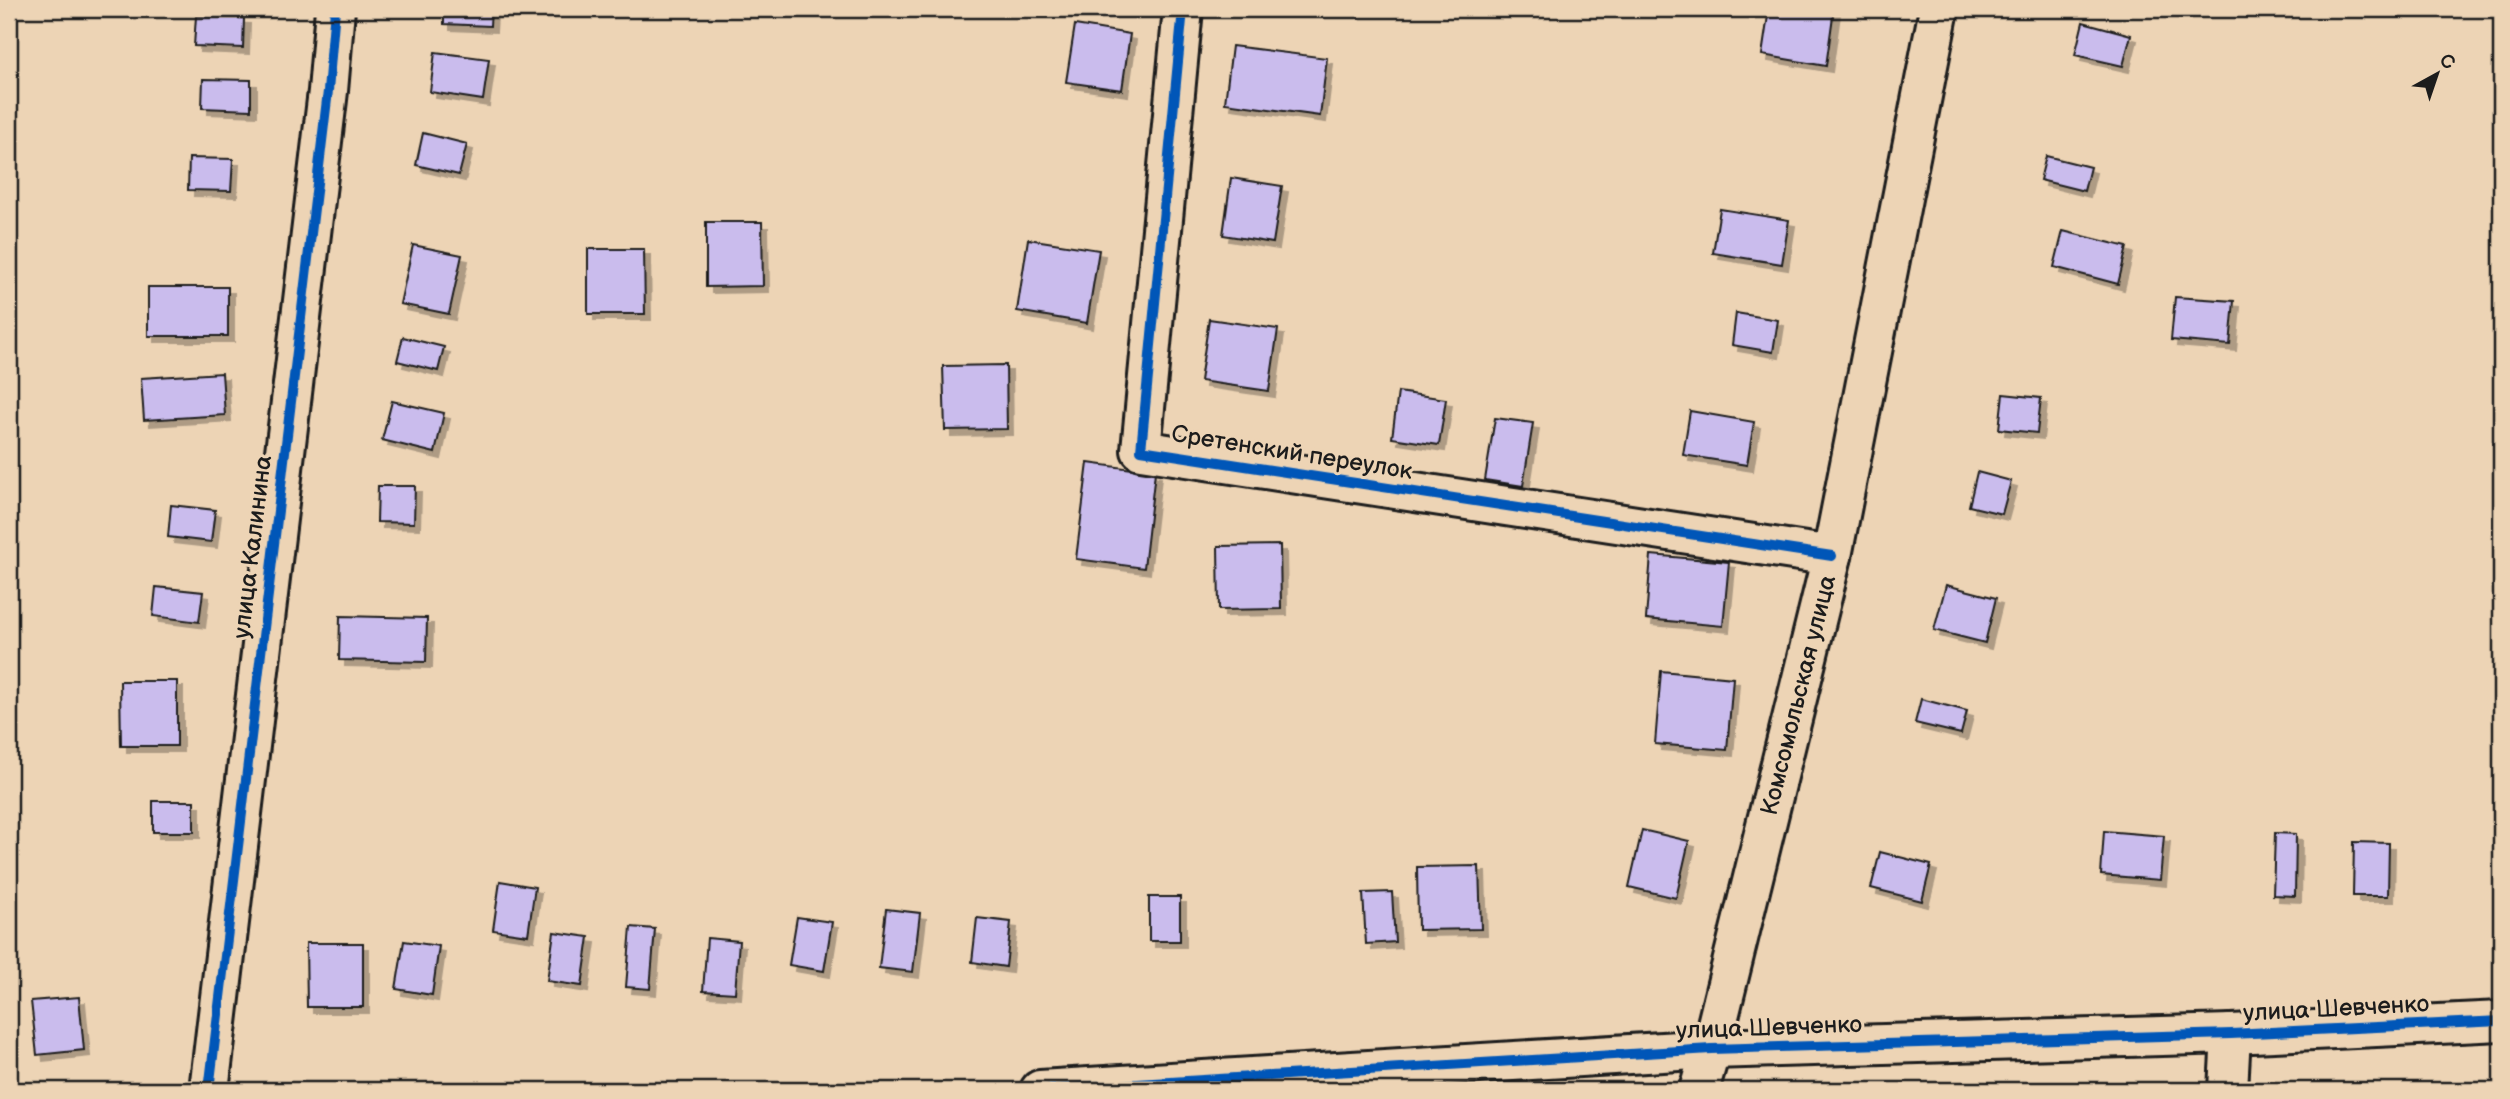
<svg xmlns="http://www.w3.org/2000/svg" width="2510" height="1099" font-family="'Balsamiq Sans',sans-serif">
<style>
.building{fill:#cabced;stroke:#1c1c1c;stroke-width:2;filter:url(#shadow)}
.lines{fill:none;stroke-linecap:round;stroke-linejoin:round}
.street-casing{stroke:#1c1c1c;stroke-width:44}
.street{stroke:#edd4b5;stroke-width:38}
.cycleway-casing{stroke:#edd4b5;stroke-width:15}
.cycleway{stroke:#0057b8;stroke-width:10}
.labels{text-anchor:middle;stroke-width:6;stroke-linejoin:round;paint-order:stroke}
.street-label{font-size:24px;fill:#1c1c1c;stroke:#edd4b5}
</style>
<defs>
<filter id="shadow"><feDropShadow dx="6" dy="6" stdDeviation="0" flood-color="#0004"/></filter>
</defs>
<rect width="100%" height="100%" fill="#edd4b5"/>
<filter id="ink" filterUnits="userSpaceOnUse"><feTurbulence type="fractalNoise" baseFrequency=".0143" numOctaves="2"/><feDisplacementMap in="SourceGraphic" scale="14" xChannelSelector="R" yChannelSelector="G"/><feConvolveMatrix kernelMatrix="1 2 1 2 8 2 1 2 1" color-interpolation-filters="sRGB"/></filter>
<g filter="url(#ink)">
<g class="building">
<path d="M444,9H491L490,26L444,24Z"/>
<path d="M1769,9H1834L1826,66L1762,55Z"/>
<path d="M196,16L244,18L243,48L194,46Z"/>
<path d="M2083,22L2131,35L2123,66L2075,55Z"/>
<path d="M1075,25L1130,34L1122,90L1066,82Z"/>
<path d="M1232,46L1327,58L1320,116L1225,103Z"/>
<path d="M435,52L489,59L483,100L430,92Z"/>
<path d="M203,79L251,80V110L202,108Z"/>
<path d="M423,133L467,144L459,175L416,165Z"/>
<path d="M2046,156L2090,167L2084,191L2040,180Z"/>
<path d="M189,158L233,159L231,191L188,190Z"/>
<path d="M1231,178L1282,186L1273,243L1223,235Z"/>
<path d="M1720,209L1789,220L1782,264L1713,253Z"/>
<path d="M706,222H762L763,286L706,287Z"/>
<path d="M2063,231L2127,247L2118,284L2054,267Z"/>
<path d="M1028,239L1099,250L1087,323L1017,311Z"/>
<path d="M413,245L462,255L449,314L400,304Z"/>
<path d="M588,249H644L645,314H588Z"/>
<rect x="148" y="287" width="80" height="49"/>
<path d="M2175,297L2234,301L2230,345L2171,340Z"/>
<path d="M1736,313L1778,320L1773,352L1732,345Z"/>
<path d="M1209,319L1278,329L1269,391L1200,381Z"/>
<path d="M403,337L444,347L438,371L397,361Z"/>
<path d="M1006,365L1007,429L945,430L943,366Z"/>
<path d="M222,373L225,415L144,420L141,378Z"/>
<path d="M1398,392L1446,399L1439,445L1392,438Z"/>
<path d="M2003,394L2041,398L2037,433L1999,429Z"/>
<path d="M392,401L444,413L435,453L382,440Z"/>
<path d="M1690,411L1754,422L1747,465L1683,455Z"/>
<path d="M1495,418L1533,423L1523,486L1485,480Z"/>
<path d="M1088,463L1155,472L1144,568L1076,559Z"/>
<path d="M1977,472L2011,481L2002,514L1969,506Z"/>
<path d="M378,486H415L414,523L377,522Z"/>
<path d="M171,505L215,510L211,542L168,537Z"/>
<path d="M1280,545L1281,609L1219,610L1218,546Z"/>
<path d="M1651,555L1729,562L1723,626L1646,619Z"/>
<path d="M1946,585L1996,598L1985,643L1934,630Z"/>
<path d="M156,587L203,592L199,622L153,616Z"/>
<path d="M340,616L427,618L426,662L339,660Z"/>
<path d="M1661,671L1733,678L1727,750L1655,744Z"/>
<path d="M120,681H177V746H121Z"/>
<path d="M1921,699L1967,711L1961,734L1915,723Z"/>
<rect x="153" y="801" width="41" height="31"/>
<path d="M1642,830L1689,841L1676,898L1629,887Z"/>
<path d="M2104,831L2164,836L2160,880L2101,875Z"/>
<path d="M2275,833L2296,834L2295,896L2273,895Z"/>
<path d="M2354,842L2389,843L2388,896H2353Z"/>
<path d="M1880,852L1931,865L1922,901L1871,888Z"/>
<path d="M1479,866L1481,929L1418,930L1417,867Z"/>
<path d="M500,881L535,887L528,935L493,930Z"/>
<path d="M1392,892L1395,942L1366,944L1363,893Z"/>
<rect x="1149" y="897" width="31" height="44"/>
<path d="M886,909L920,913L913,972L879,968Z"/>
<path d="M797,917L832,922L824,971L789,965Z"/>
<path d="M977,918L1011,922L1006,967L972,962Z"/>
<path d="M631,927L655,929L650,989L626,987Z"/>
<path d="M554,932L589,937L582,986L547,981Z"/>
<path d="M707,938L739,941L735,993L703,991Z"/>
<path d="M404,941L439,946L432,995L396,989Z"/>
<path d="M306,943H363V1007H307Z"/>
<path d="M79,997L84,1050L37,1055L31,1001Z"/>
</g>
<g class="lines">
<g class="street-casing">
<g id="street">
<path d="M1183,9L1141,450L1832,556"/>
<path d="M209,1090L328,91L335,9"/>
<path d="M1040,1090L1711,1049L2231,1034L2501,1021"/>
<path d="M1699,1090L1711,1049L1832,556L1939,9"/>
<path d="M2228,1090L2231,1034"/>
</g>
</g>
<use href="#street" class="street"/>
<g class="cycleway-casing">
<g id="cycleway">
<path d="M1183,9L1141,450L1832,556"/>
<path d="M209,1090L328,91L335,9"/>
<path d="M1040,1090L1711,1049L2231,1034L2501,1021"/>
</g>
</g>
<use href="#cycleway" class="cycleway"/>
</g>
</g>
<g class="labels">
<g class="street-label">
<text transform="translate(1292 452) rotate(9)" y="8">Сретенский переулок</text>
<text transform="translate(252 547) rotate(-83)" y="8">улица Калинина</text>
<text transform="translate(1798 695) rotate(-76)" y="8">Комсомольская улица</text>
<text transform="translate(2336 1008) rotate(-3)" y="8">улица Шевченко</text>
<text transform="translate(1769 1027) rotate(-2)" y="8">улица Шевченко</text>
</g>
</g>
<rect width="2510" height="1099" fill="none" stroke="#edd4b5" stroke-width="35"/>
<rect x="18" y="18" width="2475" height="1064" fill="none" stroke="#1c1c1c" stroke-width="2.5" filter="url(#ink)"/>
<g transform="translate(2437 74) rotate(40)" stroke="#edd4b5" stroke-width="5" paint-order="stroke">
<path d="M0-5L12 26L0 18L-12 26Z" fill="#1c1c1c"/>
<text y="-10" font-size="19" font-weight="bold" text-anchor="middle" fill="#1c1c1c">С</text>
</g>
</svg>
